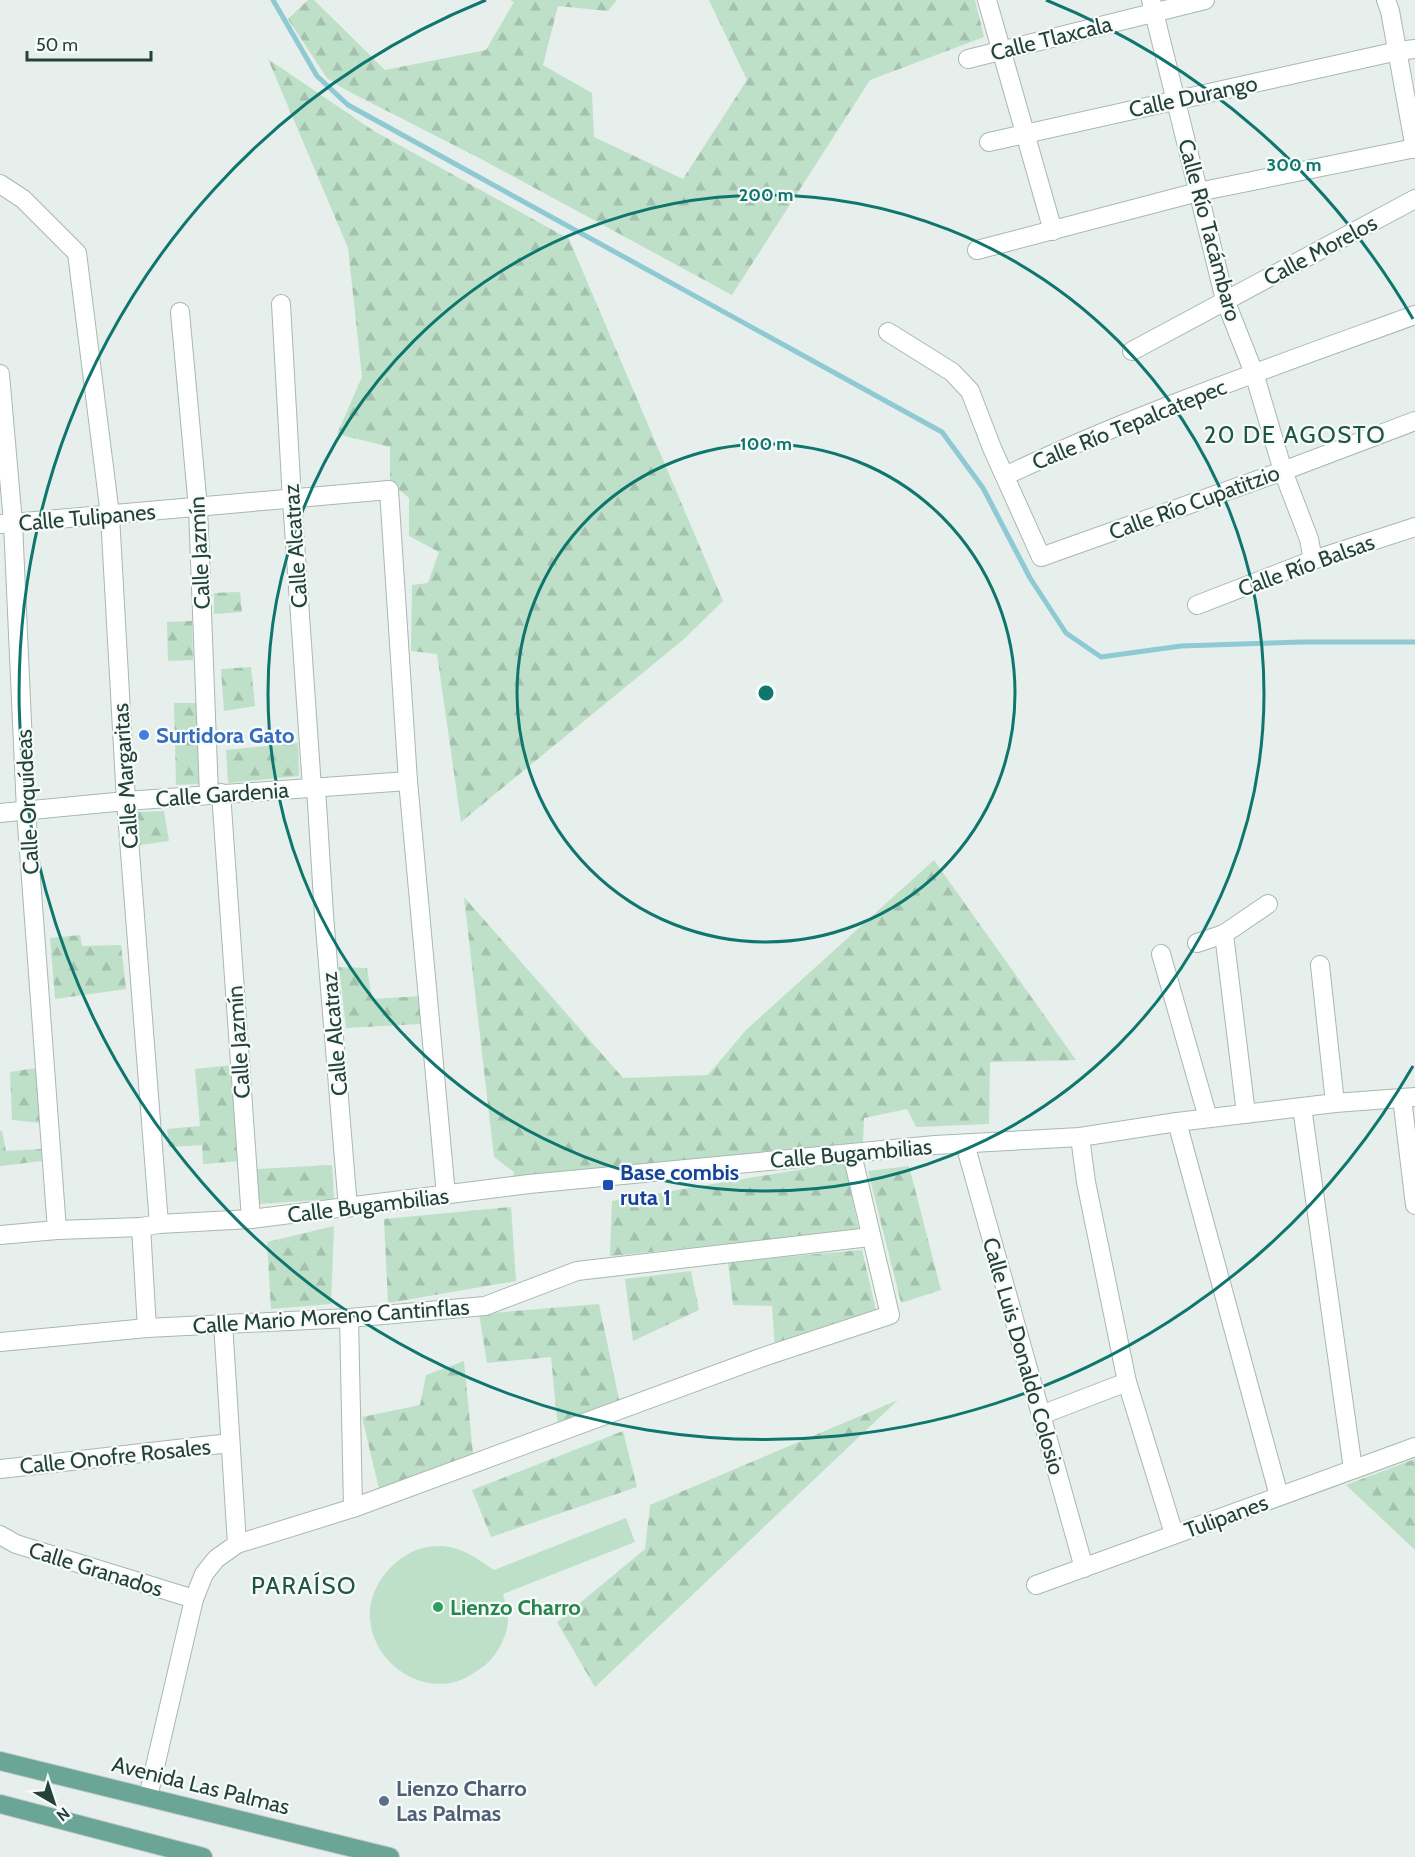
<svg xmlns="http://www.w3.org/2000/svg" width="1415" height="1857" font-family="Cabin,sans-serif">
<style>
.forest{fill:url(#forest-firs)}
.garden{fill:#bfe0c8}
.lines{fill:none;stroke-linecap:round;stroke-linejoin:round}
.stream{stroke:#8ec9d4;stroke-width:5}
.street-casing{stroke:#a8b8b2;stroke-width:20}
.primary-casing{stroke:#c2cac8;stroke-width:20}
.street{stroke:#fff;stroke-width:18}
.primary{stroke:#6aa596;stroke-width:18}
.ring{fill:none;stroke:#0f766e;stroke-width:3}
.shop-dot{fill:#3f7fe0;stroke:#f7fbf9;stroke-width:2}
.transit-dot{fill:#1a4fb4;stroke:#f7fbf9;stroke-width:2}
.leisure-dot{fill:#2e9e5b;stroke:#f7fbf9;stroke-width:2}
.service-dot{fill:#5c6f8a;stroke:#f7fbf9;stroke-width:2}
.labels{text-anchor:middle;stroke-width:4.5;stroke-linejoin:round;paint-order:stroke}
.street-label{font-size:22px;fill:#24423a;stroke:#f7fbf9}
.shop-label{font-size:22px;font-weight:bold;fill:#366cbe;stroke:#f7fbf9;text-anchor:start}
.transit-label{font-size:22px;font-weight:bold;fill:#164399;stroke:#f7fbf9;text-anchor:start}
.leisure-label{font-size:22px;font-weight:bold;fill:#27864d;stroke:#f7fbf9;text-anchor:start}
.service-label{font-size:22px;font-weight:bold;fill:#4e5e75;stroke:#f7fbf9;text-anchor:start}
.neighbourhood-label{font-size:24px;letter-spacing:1.5px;fill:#1f5548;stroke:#f7fbf9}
.centre{fill:#0f766e;stroke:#f7fbf9;stroke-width:3}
.ring-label{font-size:18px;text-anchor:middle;font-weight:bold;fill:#0f766e;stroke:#f7fbf9;stroke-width:4.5;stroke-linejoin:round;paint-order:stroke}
</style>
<defs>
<pattern id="forest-firs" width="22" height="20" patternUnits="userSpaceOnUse" patternTransform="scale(1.5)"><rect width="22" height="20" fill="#bfe0c8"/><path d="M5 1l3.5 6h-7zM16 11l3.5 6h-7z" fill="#a4c1ad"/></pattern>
</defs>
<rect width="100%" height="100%" fill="#e6efeb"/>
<g class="forest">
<path d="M308,0H314L385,70L486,50L514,2L510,0H617L608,11L558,6L543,65L592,93L594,137L683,179L747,80L709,0H975L984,37L870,80L732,295L483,160L344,89L327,78L288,19Z"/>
<path d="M268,59L374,131L569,239L723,601L684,639L461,822L437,654L411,651L412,585L428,583L439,552L409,536V498L390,482V447L337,434L362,377L348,248Z"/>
<path d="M240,592L242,612L214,614V593Z"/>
<path d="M192,621L193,660L168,661L167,622Z"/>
<path d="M251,667L255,706L224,711L221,669Z"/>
<path d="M174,703H197L199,784L176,785Z"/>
<path d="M298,743L299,776L228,783L226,750Z"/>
<path d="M164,811L169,841L140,845L135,812Z"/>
<path d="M934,860L1076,1060L990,1062L989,1124L916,1127L907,1109L864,1118L863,1142L513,1180L514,1172L494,1157L464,897L623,1078L708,1075L746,1030Z"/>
<path d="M80,935L82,946L121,945L126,989L55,999L50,938Z"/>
<path d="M339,967L367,968L372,999L421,996L420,1024L346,1028Z"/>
<path d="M233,1065L241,1161L203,1164L202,1145L169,1147L167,1129L200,1126L195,1069Z"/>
<path d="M36,1068L41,1123L12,1120L10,1072Z"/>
<path d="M0,1131H2L6,1151L42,1149V1161L0,1166Z"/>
<path d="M845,1162L859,1231L610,1256L612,1201Z"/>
<path d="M332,1165L334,1199L257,1204L256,1169Z"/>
<path d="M909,1166L941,1290L901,1303L868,1171Z"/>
<path d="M511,1207L516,1281L388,1303L384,1219Z"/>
<path d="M334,1226L331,1304L271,1309L267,1242Z"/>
<path d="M862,1250L876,1310L775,1349L772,1306L733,1305L728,1262Z"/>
<path d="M691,1271L699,1310L633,1341L625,1279Z"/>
<path d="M599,1304L620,1404L558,1429L551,1357L487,1363L479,1314Z"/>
<path d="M464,1361L473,1454L379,1489L362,1417L420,1405L426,1375Z"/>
<path d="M898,1400L595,1687L557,1622L645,1549L650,1505Z"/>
<path d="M623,1431L637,1487L491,1537L472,1490Z"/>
<path d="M1415,1459V1550L1346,1485Z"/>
</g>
<path class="garden" d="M626,1518L635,1542L503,1594C505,1602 508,1612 508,1621C507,1638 494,1662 478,1670C472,1674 465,1679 458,1681C417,1694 373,1661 370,1619C367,1582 403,1544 441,1546C463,1547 477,1559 494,1570Z"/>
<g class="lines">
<path class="stream" d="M273,0L317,76L348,105L942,432L983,488L1030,578L1066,633L1101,657L1181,646L1302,642H1415"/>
<g class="street-casing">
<g id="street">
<path d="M987,0L1053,231"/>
<path d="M1151,0L1225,300L1254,373L1283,471L1309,539L1313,560"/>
<path d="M1386,0L1390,11L1415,149"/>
<path d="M968,59L1205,0"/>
<path d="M989,142L1398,51L1415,49"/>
<path d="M0,184L23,199L77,253L110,515L126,801L159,1224"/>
<path d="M977,250L1198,192L1415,148"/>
<path d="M281,304L292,500L312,788"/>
<path d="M180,312L198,508L209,795"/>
<path d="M888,332L952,372L970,391L992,448L1041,557L1283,471L1415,421"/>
<path d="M1132,351L1415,199"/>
<path d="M0,374L13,523L26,811L57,1230"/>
<path d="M1005,476C1138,413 1277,365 1415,315"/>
<path d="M0,524L389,490L408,781L446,1195"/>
<path d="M1197,605L1313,560L1415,527"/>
<path d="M316,788L324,915L348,1208"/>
<path d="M221,793L251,1219"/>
<path d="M0,813L126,801L408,781"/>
<path d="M1224,934L1246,1114"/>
<path d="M1197,943L1224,934L1268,904"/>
<path d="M1161,954L1208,1118"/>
<path d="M1320,965L1335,1103"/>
<path d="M1402,1098L1415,1205"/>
<path d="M1302,1107L1353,1469"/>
<path d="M1177,1122L1279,1496"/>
<path d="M1080,1137L1086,1182L1127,1382L1174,1534"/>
<path d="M965,1144L1084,1568"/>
<path d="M141,1227L147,1328"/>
<path d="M0,1235L57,1230L141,1227L159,1224L251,1219L529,1184L935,1145L1080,1137L1177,1122L1335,1103L1415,1097"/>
<path d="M349,1318L353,1508"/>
<path d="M223,1323L237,1544"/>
<path d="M0,1342L147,1328L349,1318L485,1306L577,1271L870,1237"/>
<path d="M1041,1415L1127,1382"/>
<path d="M0,1469L230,1443"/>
<path d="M0,1535L16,1544L194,1599"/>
<path d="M1036,1585L1415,1447"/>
<path d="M148,1797L194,1599L204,1574L216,1559L237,1544L353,1508L763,1357L890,1315L852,1154"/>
</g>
</g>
<g class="primary-casing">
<g id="primary">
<path d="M0,1761L390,1857"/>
<path d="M0,1804L203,1857"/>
</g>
</g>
<use href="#street" class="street"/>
<use href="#primary" class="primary"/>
</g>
<g class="ring">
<circle cx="766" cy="693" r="249"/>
<circle cx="766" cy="693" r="498"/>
<path d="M1413 1066A747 747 0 1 1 486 0M1046 0A747 747 0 0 1 1413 319"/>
</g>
<circle class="shop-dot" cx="144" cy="735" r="6"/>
<rect class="transit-dot" x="602" y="1179" width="12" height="12" rx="3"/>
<circle class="leisure-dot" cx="438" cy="1607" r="6"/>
<circle class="service-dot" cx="384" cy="1801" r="6"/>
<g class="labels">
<g class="street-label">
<text transform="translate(1051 38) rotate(-14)" y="8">Calle Tlaxcala</text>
<text transform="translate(1193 96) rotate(-12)" y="8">Calle Durango</text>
<text transform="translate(1210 230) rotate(75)" y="8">Calle Río Tacámbaro</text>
<text transform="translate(1320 250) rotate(-28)" y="8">Calle Morelos</text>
<text transform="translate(1129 424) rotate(-22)" y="8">Calle Río Tepalcatepec</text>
<text transform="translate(1194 502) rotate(-20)" y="8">Calle Río Cupatitzio</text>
<text transform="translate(87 517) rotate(-5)" y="8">Calle Tulipanes</text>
<text transform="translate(295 546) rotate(-94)" y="8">Calle Alcatraz</text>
<text transform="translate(199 553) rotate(-93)" y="8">Calle Jazmín</text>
<text transform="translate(1306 565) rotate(-20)" y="8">Calle Río Balsas</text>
<text transform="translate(125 776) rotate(-94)" y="8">Calle Margaritas</text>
<text transform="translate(222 794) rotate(-4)" y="8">Calle Gardenia</text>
<text transform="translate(27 802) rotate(-93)" y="8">Calle Orquídeas</text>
<text transform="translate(334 1034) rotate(-95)" y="8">Calle Alcatraz</text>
<text transform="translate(238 1042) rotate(-94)" y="8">Calle Jazmín</text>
<text transform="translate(851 1153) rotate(-5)" y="8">Calle Bugambilias</text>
<text transform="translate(368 1205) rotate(-7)" y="8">Calle Bugambilias</text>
<text transform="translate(331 1316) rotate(-4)" y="8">Calle Mario Moreno Cantinflas</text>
<text transform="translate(1024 1356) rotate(74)" y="8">Calle Luis Donaldo Colosio</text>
<text transform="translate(115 1456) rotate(-6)" y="8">Calle Onofre Rosales</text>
<text transform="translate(1226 1516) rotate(-20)" y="8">Tulipanes</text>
<text transform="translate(96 1569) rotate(17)" y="8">Calle Granados</text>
<text transform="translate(201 1785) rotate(14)" y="8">Avenida Las Palmas</text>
</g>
<g class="shop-label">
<text x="156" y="743">Surtidora Gato</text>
</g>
<g class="transit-label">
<text x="620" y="1180">Base combis<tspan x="620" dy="25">ruta 1</tspan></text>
</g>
<g class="leisure-label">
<text x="450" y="1615">Lienzo Charro</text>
</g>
<g class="service-label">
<text x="396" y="1796">Lienzo Charro<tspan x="396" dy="25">Las Palmas</tspan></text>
</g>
<g class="neighbourhood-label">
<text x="1295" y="443">20 DE AGOSTO</text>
<text x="304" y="1594">PARAÍSO</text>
</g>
</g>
<circle cx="766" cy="693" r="9" class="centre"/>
<g class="ring-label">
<text x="1294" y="171">300 m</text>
<text x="766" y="201">200 m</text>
<text x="766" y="450">100 m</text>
</g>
<g transform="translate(54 1803) rotate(141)" stroke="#f7fbf9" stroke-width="4.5" paint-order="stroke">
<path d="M0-4.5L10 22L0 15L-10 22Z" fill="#24423a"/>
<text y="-9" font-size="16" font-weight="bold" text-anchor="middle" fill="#24423a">N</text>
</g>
<path d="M27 51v9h124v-9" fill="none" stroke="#24423a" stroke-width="3"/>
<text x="36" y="51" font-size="18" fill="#24423a" stroke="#f7fbf9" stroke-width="4.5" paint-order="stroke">50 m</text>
</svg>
